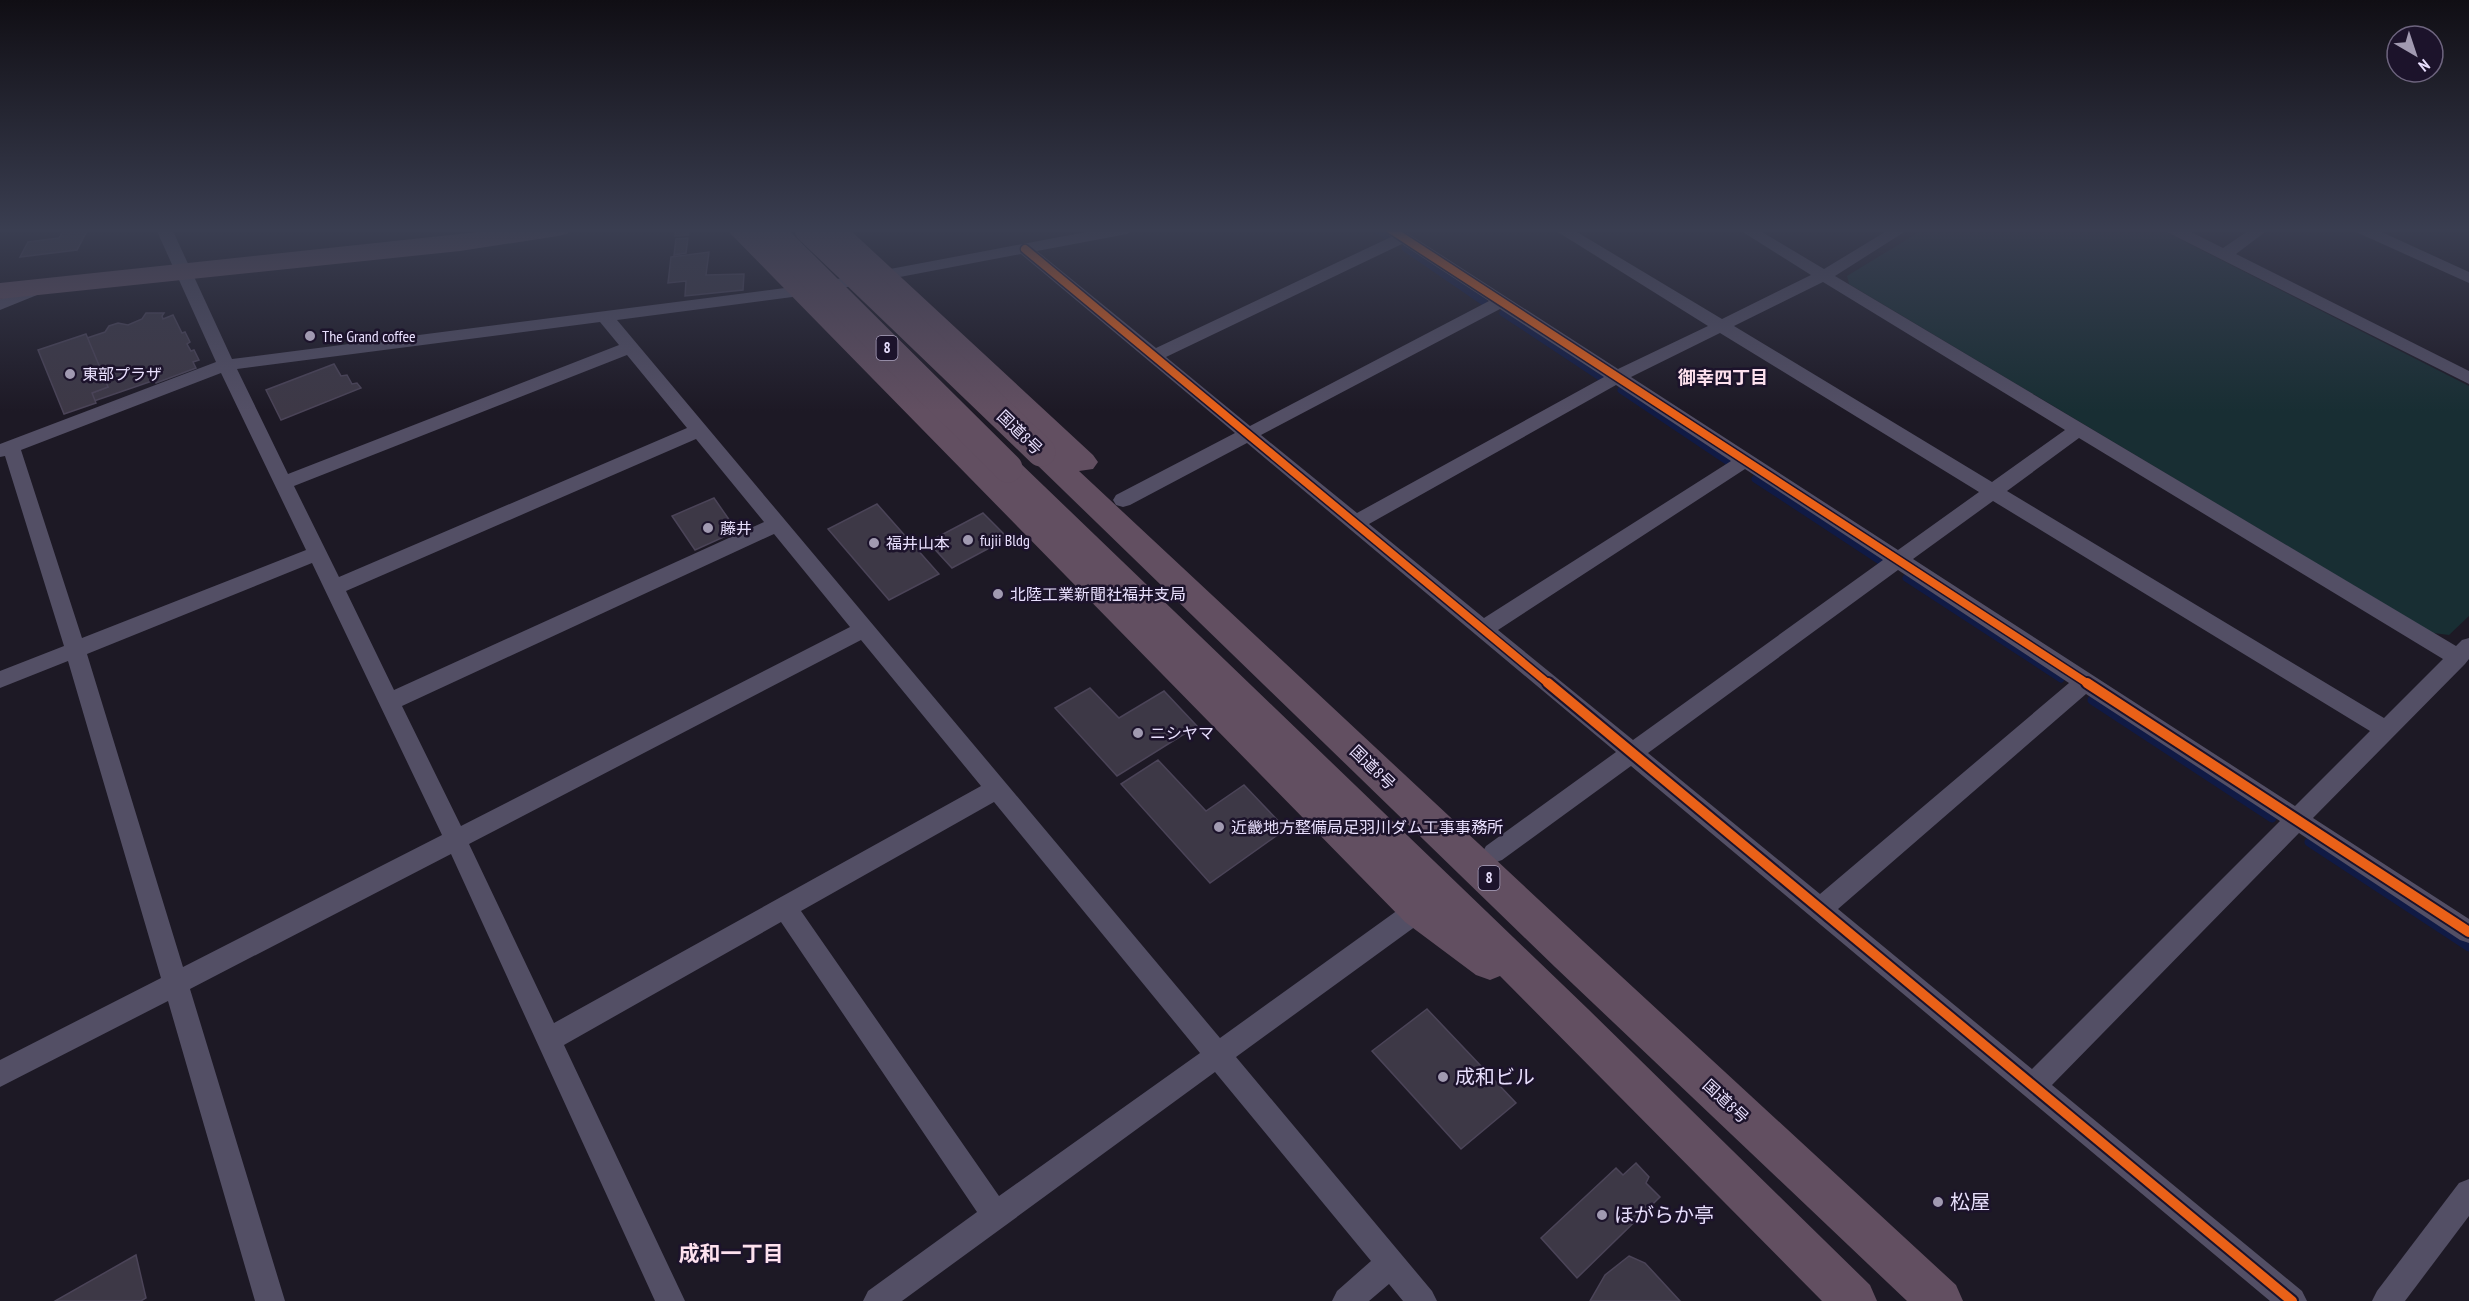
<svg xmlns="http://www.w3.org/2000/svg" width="2469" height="1301" font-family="'PT Sans Narrow','Noto Sans JP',sans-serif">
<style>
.green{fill:#182e33}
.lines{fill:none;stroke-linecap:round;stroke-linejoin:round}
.stream-far1{stroke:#101a45;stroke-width:7}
.stream{stroke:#101a45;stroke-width:9}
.building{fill:#3d3846;stroke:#4b4458;stroke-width:1.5}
.street{fill:#534f65;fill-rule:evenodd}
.highway{fill:#624f61;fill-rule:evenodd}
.highway-bridge{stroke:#624f61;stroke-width:29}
.cycleway-far1-casing{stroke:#1c132b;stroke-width:11}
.cycleway-casing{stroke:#1c132b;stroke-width:14}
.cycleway-far1{stroke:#ea6118;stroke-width:8}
.cycleway{stroke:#ea6118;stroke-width:10}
.poi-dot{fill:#a19ab1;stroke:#1c132b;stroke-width:2}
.labels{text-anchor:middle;stroke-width:5;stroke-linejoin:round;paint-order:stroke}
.shield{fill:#1c132b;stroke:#aba2be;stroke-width:1.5}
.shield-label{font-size:15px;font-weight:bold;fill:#e8dffd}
.poi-label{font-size:16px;fill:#e8dffd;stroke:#1c132b;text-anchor:start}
.street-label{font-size:16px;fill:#e8dffd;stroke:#1c132b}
.neighbourhood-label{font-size:18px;font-weight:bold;fill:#fde1ee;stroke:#1c132b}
.near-poi-label{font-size:20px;fill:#e8dffd;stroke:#1c132b;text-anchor:start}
.near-neighbourhood-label{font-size:21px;font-weight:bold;fill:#fde1ee;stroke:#1c132b}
</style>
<rect width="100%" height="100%" fill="#1d1925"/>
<path class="green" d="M1924,229H2160L2469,386V616L2449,635L2433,633L1849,284L1847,276Z"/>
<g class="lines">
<g class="stream-far1">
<path d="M1375,229L1388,237"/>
<path d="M1405,248L1484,302"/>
<path d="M1503,313L1600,377"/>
<path d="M1621,390L1730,463"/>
<path d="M1755,479L1880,561"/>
<path d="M1906,578L2061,679"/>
</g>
<g class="stream">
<path d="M2092,700L2272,818"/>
<path d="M2309,842L2469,947"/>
</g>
</g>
<g class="building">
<path d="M64,229H88L77,250L20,257L28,242L59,238Z"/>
<path d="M676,229H689L688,235L675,236Z"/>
<path d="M688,238L686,253L674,255L676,239Z"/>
<path d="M709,252L706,275L744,274L743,290L685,296L686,281L668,283L671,257Z"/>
<path d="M146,313H164L162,316L163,319L173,315L182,333L185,332L190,342L187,344L191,351L194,350L199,360L193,362L196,368L156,383L155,380L94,401L92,393L108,387L87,338L105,332L109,326L118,323L128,325L142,319Z"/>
<path d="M86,334L108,387L92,393L96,403L64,414L38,350Z"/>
<path d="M334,364L341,376L347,375L352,384L357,383L361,388L281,420L266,390Z"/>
<path d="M714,498L737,531L695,550L672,516Z"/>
<path d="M877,504L939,574L889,600L828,529Z"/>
<path d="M983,513L1008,538L952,568L928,542Z"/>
<path d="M1090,688L1119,718L1164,691L1197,726L1117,776L1055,708Z"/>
<path d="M1158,760L1206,811L1244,785L1286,829L1210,883L1121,784Z"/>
<path d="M1427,1009L1516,1103L1461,1149L1372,1051Z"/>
<path d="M1636,1163L1649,1177L1646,1183L1660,1197L1577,1278L1541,1238L1616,1168L1623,1175Z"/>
<path d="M136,1255L146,1298L141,1301H55Z"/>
<path d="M1629,1256L1645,1263L1680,1301H1590L1605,1275Z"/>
</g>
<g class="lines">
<g class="street">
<path d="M156,229H172L232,359L800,286L1102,229H1135L1127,234L1037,251L1156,348L1391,237L1382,229H1401L1618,369L1708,326L1553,229H1572L1722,319L1811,275L1738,229H1757L1824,269L1890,229H1909L1835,276L2456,646L2462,640L2469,638V659L2465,664L2313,818L2469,919V943L2460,940L2299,833L2052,1085L2302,1291L2307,1301H2270L1631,766L1502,860L1494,863L1486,860L1482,853L1486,846L1616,752L1247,443L1130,505L1123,507L1116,505L1113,500L1116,495L1235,433L1021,254L800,296L617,320L1220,1038L1409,902L1418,899L1427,902L1430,910L1427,918L1236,1057L1432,1291L1437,1301H1403L1389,1284L1369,1301H1332L1337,1291L1371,1261L1215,1072L902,1301H863L868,1291L977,1212L781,922L564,1045L685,1301H655L451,854L190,989L285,1301H255L168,1001L0,1087V1060L161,978L68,661L0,688V671L64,646L5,456L0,457V444L216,362ZM1402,244L1489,301L1250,426L1166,357ZM1823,282L2065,430L1992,482L1734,326ZM1500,309L1604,377L1357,513L1261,435ZM600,322L619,345L288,474L237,369ZM1720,333L1979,492L1898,550L1631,377ZM627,355L687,428L339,577L294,486ZM221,373L306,550L82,638L21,450ZM1616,385L1731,461L1484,618L1369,524ZM2079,438L2443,659L2384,718L2007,491ZM696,439L764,522L394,690L346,591ZM1745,469L1883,560L1633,740L1498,630ZM1993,501L2370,731L2295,806L1913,559ZM774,534L850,627L461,826L402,706ZM312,563L442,835L183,967L87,654ZM1898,570L2069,683L1820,894L1648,753ZM861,640L981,786L554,1023L469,844ZM2086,694L2280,821L2032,1069L1838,909ZM994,802L1200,1053L999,1196L801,911Z"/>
<path d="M2165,229H2185L2223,248L2251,229H2269L2236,254L2469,371V384L2167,232Z"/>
<path d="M2354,229H2375L2469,272V283L2356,232Z"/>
<path d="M36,284L42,285L44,289L42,293L0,310V299Z"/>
<path d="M2469,1179V1216L2405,1301H2372L2377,1291L2459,1183Z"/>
</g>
<g class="highway">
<path d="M506,229H570L567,234L558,236L460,251L0,299V283Z"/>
<path d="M726,229H752L994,467L998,461L1008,458L1018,461L1588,1009L1870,1285L1877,1301H1822L1500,976L1490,980L1476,975L1405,922Z"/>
<path d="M823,229H849L1093,455L1098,462L1093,469L1079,471L1583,941L1956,1285L1963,1301H1907L1555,967L1031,459L1026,452L1031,445L1045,443Z"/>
</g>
<g class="highway-bridge">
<path d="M767,229L1008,468"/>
<path d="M809,229L1041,452"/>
</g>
<g class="cycleway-far1-casing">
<g id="cycleway-far1">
<path d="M1390,229L2090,685"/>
<path d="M1025,249L1550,685"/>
</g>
</g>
<g class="cycleway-casing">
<g id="cycleway">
<path d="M1548,683L2292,1301"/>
<path d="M2087,683L2469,932"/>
</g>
</g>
<use href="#cycleway-far1" class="cycleway-far1"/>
<use href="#cycleway" class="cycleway"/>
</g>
<linearGradient id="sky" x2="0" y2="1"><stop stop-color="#100e14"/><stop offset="0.56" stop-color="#3a3e51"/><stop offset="1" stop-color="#3a3e51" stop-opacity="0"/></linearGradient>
<rect width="2469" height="411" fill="url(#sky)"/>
<g class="poi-dot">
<circle cx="310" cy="336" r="6"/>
<circle cx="70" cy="374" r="6"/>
<circle cx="708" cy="528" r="6"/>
<circle cx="968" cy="540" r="6"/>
<circle cx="874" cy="543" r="6"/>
<circle cx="998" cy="594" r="6"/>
<circle cx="1138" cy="733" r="6"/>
<circle cx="1219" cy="827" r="6"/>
<circle cx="1443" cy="1077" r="6"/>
<circle cx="1938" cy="1202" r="6"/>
<circle cx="1602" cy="1215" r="6"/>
</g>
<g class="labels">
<g class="shield">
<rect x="876.5" y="336" width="21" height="24" rx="4.5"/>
<rect x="1478.5" y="866" width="21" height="24" rx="4.5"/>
</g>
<g class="shield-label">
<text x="887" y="353">8</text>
<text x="1489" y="883">8</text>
</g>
<g class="poi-label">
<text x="322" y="342">The Grand coffee</text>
<text x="82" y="380">東部プラザ</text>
<text x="720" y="534">藤井</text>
<text x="980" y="546">fujii Bldg</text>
<text x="886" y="549">福井山本</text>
<text x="1010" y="600">北陸工業新聞社福井支局</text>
<text x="1150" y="739">ニシヤマ</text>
<text x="1231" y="833">近畿地方整備局足羽川ダム工事事務所</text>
</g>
<g class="street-label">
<text transform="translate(1020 432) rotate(44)" y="6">国道8号</text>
<text transform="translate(1373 767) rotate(44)" y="6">国道8号</text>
<text transform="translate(1726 1101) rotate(43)" y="6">国道8号</text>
</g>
<g class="neighbourhood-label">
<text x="1723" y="384">御幸四丁目</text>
</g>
<g class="near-poi-label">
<text x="1455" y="1084">成和ビル</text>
<text x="1950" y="1209">松屋</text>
<text x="1614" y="1222">ほがらか亭</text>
</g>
<g class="near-neighbourhood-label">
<text x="731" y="1261">成和一丁目</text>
</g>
</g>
<g transform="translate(2415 54) rotate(141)"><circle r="28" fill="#1c132b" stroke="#6e657f" stroke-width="1.5"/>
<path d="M0-4.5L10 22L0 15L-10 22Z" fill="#a19ab1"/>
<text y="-9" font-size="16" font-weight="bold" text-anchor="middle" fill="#e8dffd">N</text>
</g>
</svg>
